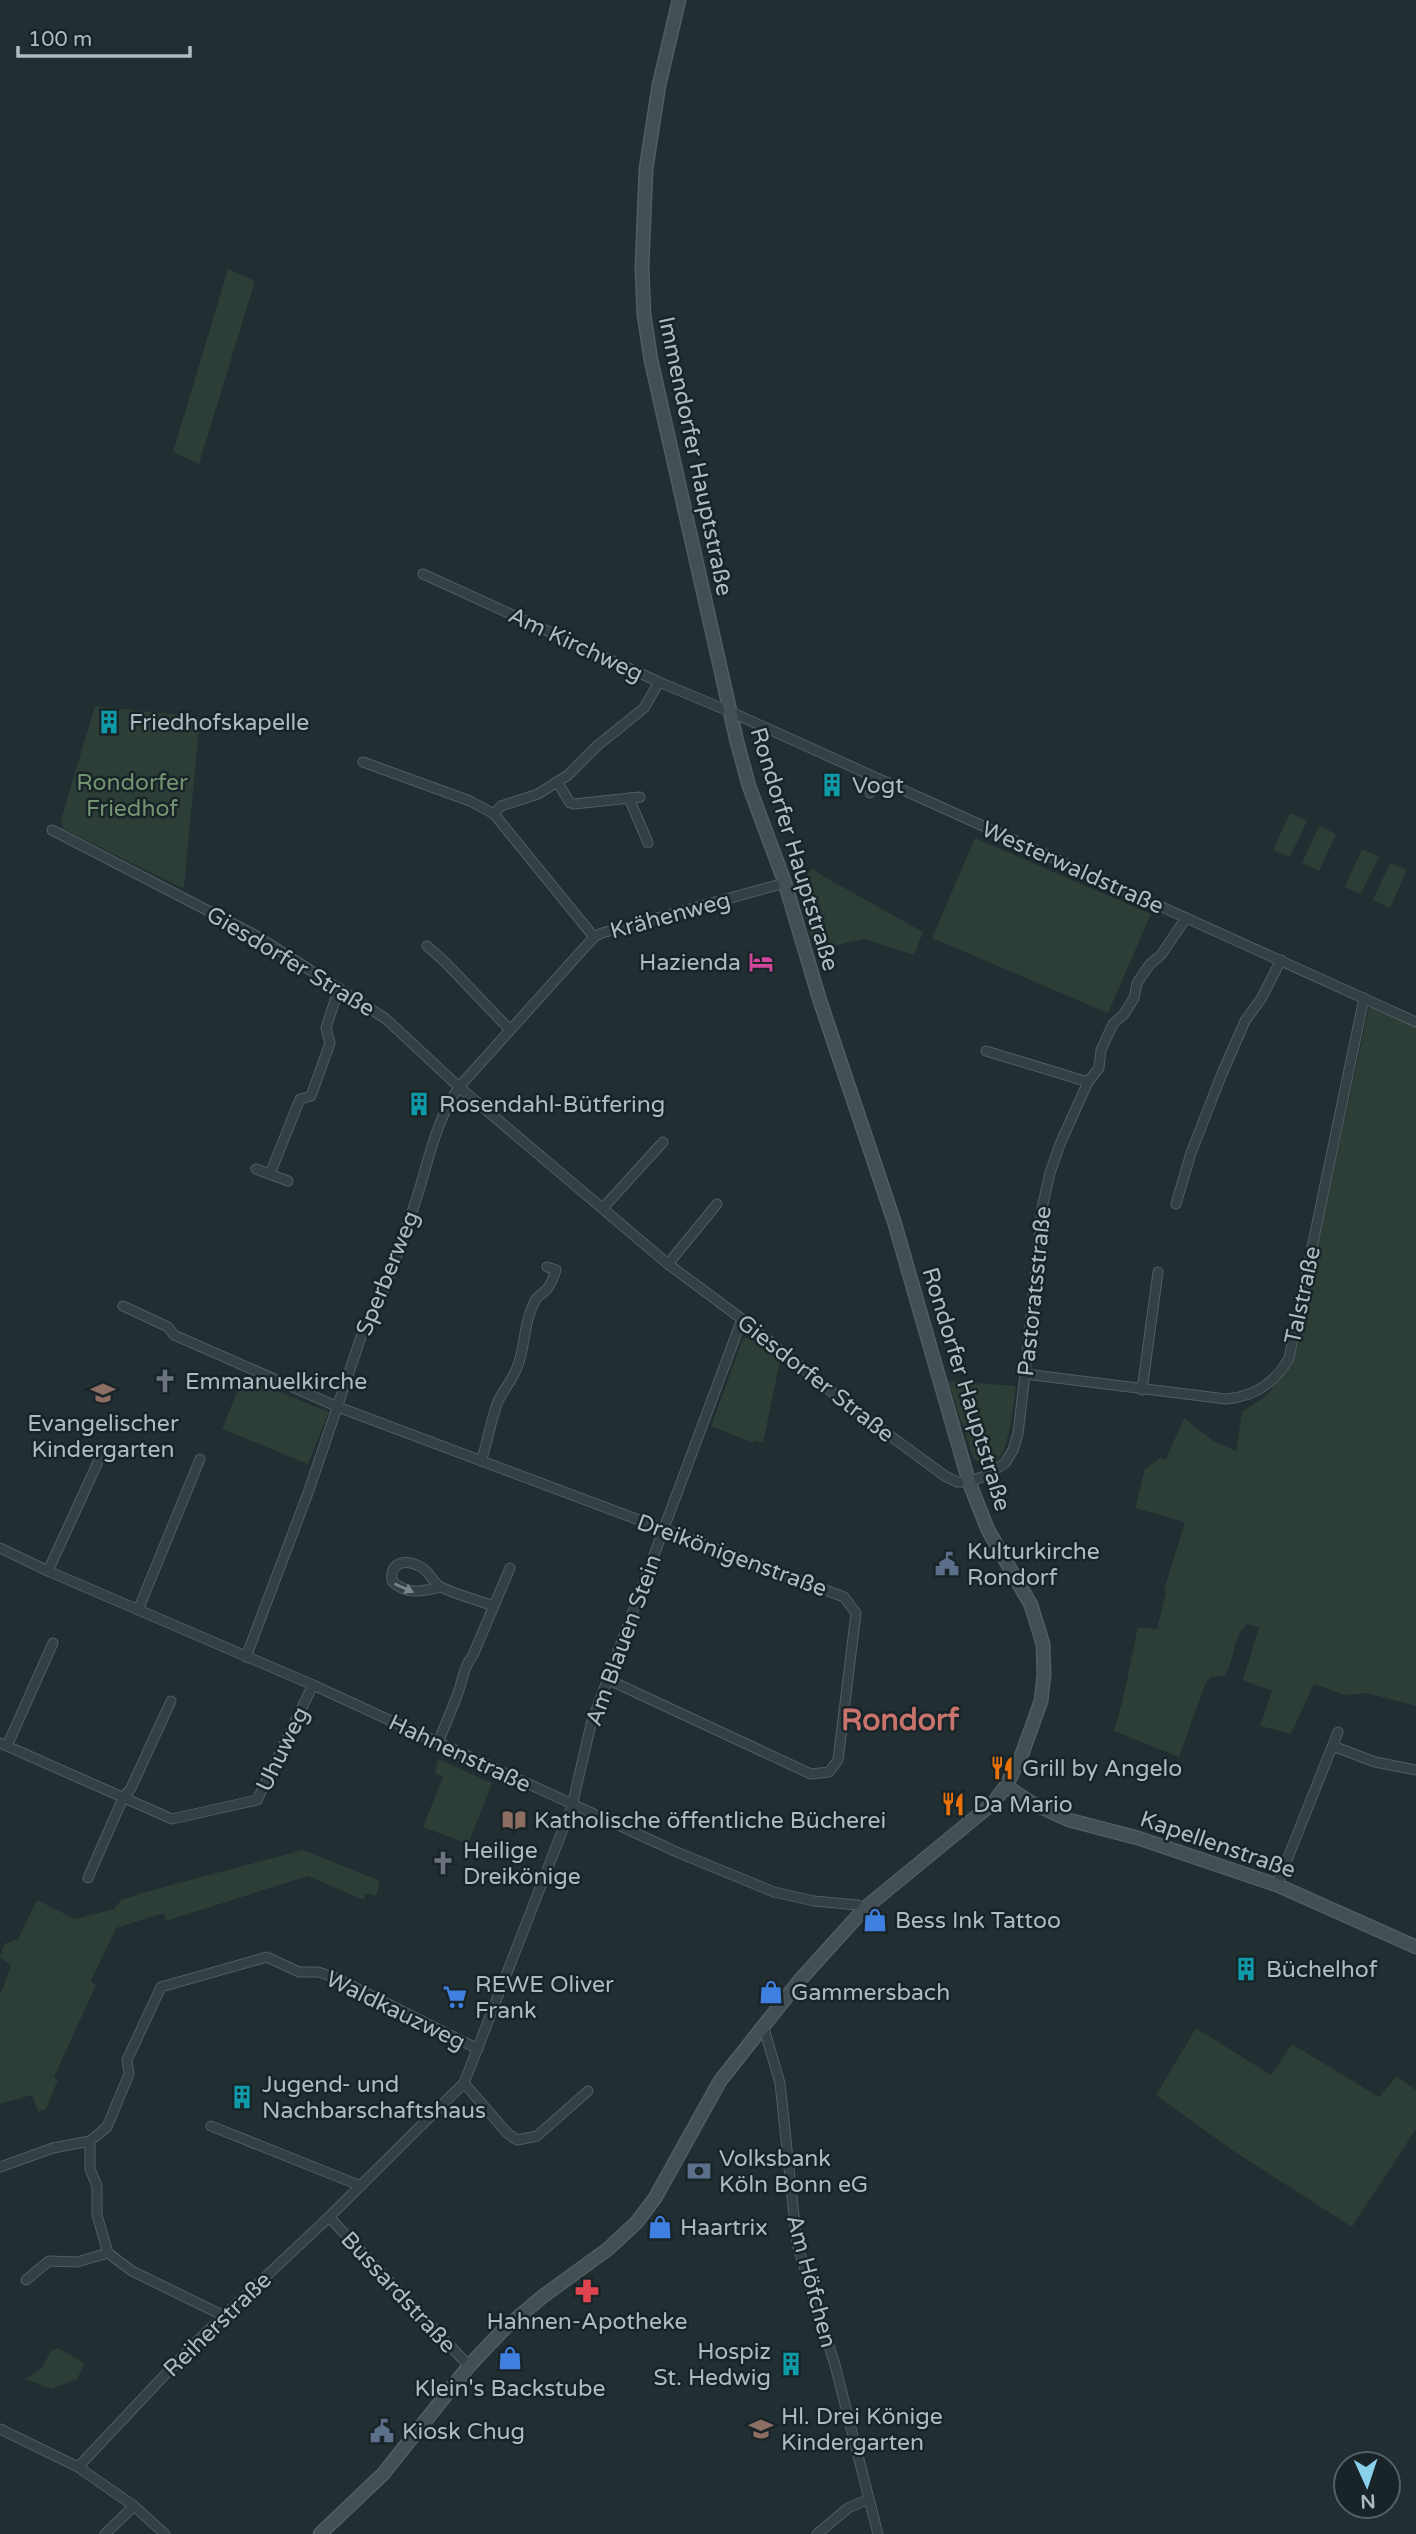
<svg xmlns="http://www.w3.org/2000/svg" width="1416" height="2534" font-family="'Varela Round',sans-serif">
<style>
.green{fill:#2c3e36}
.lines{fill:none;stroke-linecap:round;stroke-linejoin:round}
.street-casing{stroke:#515d61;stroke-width:11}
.secondary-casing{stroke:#515d61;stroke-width:15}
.street{stroke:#344043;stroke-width:9}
.secondary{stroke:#425056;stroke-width:12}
.oneway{fill:#778488}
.labels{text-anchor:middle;stroke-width:5;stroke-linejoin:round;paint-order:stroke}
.street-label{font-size:23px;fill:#aebbc0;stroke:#192428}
.poi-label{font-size:23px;fill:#aebbc0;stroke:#192428;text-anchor:start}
.park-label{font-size:23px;fill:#749370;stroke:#192428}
.district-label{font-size:30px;font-weight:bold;fill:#c8736c;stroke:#192428}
</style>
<rect width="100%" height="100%" fill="#212e32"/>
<g class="green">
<path d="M228,269L255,281L199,464L173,452Z"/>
<path d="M95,706L200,717L184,887L182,888L63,829L61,820Z"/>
<path d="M1290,813L1307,821L1290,857L1273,850Z"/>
<path d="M1319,826L1336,834L1319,871L1302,863Z"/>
<path d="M975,838L1151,914L1108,1013L932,938Z"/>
<path d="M1362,849L1379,857L1361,894L1345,887Z"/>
<path d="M1390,863L1407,870L1390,908L1373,900Z"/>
<path d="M813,868L821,875L923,932L914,955L864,939L815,950L797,886Z"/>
<path d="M1369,1007L1416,1027V1706L1367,1693L1345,1695L1314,1684L1291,1734L1260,1726L1272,1691L1243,1680L1259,1627L1247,1624C1231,1639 1236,1657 1225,1676L1211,1677L1206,1682L1179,1757L1114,1731C1125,1697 1130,1662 1138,1627L1157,1629L1166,1592L1164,1590L1185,1522L1135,1508L1145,1469L1160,1458L1166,1459L1184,1418L1212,1440L1236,1451L1242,1412L1267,1395L1293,1361Z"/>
<path d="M750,1337L780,1361L763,1443L755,1441L754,1443L711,1426L743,1339Z"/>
<path d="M243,1377L329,1412L308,1464L222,1429Z"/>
<path d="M948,1381L1016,1386C1013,1404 1010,1453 994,1463C993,1464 985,1465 983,1465L973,1458Z"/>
<path d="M438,1759L492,1783L468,1844L423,1827L443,1777L435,1773Z"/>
<path d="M303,1850L380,1881L376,1896L365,1893L364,1900L308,1876L166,1921L164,1913L116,1928L91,1981L96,1985L54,2077L58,2080L46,2109L38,2112L32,2095L0,2104V1995L11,1966L0,1957L4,1944L18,1939L37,1900L75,1919L114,1909L121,1900L149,1891Z"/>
<path d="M1196,2028L1271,2075L1292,2044L1379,2097L1397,2076L1416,2090V2129L1352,2227L1232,2150L1156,2095Z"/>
<path d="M57,2348L85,2363L77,2379L51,2389L26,2379L42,2368L51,2351Z"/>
</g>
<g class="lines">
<g class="street-casing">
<g id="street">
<path d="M423,574L659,682L731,712L1416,1022"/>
<path d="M363,762L470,801L494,814L594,937"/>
<path d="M558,783L570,803L574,804L640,797"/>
<path d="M870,793L881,780"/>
<path d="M629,798L648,843"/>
<path d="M494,814L501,806L538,794L568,775L597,746L644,708L659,682"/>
<path d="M52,830L257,936L386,1019L459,1087L668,1264L742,1319L844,1402L945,1476L957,1482H969L987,1475L1005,1463L1013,1450L1018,1434L1025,1374L1042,1208L1050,1173L1060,1144L1088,1082L1099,1068L1101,1050L1113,1024L1124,1014L1134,998L1137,983L1150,964L1161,955L1186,918"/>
<path d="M427,946L445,962L510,1030"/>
<path d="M986,1051L1088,1082"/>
<path d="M256,1169L288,1181"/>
<path d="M270,1174L300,1099L311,1096L330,1043L326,1028L339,988"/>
<path d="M1176,1204L1191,1153L1221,1076L1245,1021L1261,999L1281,960"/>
<path d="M603,1208L663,1142"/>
<path d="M668,1264L717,1204"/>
<path d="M123,1306L168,1327L174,1335L338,1407L844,1597L856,1613L838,1760L829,1772L811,1774L609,1680"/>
<path d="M1025,1374L1226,1399C1254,1397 1276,1382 1289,1358L1364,998"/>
<path d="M1142,1390L1158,1272"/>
<path d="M481,1461C488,1442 490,1423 497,1404C504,1387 514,1380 519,1362C525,1344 524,1327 531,1310C537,1294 537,1299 547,1289C551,1285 554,1276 556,1270L547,1267"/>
<path d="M0,1548L48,1571L313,1685L679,1853L774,1892L814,1901L857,1905L865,1908"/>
<path d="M48,1571L103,1451"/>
<path d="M441,1587C423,1591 407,1596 392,1581C390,1561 406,1559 421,1567C430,1572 432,1582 441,1587C457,1595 477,1600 494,1606"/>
<path d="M138,1610L200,1459"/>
<path d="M246,1657L308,1493L363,1331C387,1290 402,1242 417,1197C429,1159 436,1120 459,1087L594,937L602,933L785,883"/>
<path d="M438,1742C445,1726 452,1709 458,1693C463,1679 463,1668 473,1655L510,1568"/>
<path d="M0,1743L172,1819L257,1800L313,1685"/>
<path d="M7,1746L53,1643"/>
<path d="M1333,1746L1375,1762L1416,1770"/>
<path d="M88,1878L123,1798L131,1788L171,1701"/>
<path d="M1277,1885L1338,1732"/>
<path d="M763,2025L780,2083L797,2244L835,2365L878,2534"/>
<path d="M464,2083L507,2133L517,2140L537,2136L588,2091"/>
<path d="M211,2126L361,2186"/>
<path d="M90,2141V2169L97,2186V2215L108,2253L132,2271L224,2316"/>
<path d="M0,2167L53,2148L90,2141L107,2127L129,2074L127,2060L161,1987L267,1957L299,1972H318L334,1977L478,2049"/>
<path d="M329,2217L469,2366"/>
<path d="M26,2280L49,2261L77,2262L108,2253"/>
<path d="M0,2429L78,2467L134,2506L165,2534"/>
<path d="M78,2467L194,2344L329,2217L464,2083L572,1806L591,1724L742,1319"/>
<path d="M105,2534L134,2506"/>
<path d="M817,2534L848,2508L869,2499"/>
</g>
</g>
<g class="secondary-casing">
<g id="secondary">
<path d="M1006,1786L1030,1802L1069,1820L1138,1838L1277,1885L1416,1947"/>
<path d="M320,2534L383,2474L469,2366L503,2330L542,2297L608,2249L637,2222L655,2198L720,2081L800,1980L865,1908L993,1803L1006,1786L1022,1754L1041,1701L1044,1675L1043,1644L1031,1605L988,1530L969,1482L894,1221L820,1001L785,883L749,786L737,742L651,360L644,315L642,267L646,169L659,85L679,0"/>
</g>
</g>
<use href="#street" class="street"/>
<use href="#secondary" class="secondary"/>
</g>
<defs><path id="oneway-solid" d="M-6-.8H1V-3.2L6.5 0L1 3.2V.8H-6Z" transform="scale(1.75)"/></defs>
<use class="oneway" href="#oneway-solid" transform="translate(404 1588) rotate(24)"/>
<defs>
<g id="building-bare" transform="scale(1.89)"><path d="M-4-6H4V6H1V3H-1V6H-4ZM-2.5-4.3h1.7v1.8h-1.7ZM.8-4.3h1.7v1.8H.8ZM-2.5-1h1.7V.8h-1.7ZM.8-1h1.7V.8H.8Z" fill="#0f9aa8" stroke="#192428" stroke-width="2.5" paint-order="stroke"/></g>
<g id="hotel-bare" transform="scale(1.89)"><path d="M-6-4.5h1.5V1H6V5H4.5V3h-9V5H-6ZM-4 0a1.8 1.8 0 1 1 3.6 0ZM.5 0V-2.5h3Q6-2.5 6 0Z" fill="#d1479c" stroke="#192428" stroke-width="2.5" paint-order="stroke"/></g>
<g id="church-bare" transform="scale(1.89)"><path d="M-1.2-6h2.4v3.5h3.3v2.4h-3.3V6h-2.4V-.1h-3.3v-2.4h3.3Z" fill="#6b7280" stroke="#192428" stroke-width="2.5" paint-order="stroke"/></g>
<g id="school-bare" transform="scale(1.89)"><path d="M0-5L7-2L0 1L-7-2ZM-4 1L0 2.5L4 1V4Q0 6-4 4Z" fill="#8d6e63" stroke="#192428" stroke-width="2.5" paint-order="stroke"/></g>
<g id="civic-bare" transform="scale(1.89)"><path d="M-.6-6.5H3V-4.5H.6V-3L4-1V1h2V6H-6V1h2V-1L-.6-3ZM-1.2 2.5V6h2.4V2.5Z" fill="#5c6f8a" stroke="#192428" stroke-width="2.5" paint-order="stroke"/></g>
<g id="restaurant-bare" transform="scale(1.89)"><path d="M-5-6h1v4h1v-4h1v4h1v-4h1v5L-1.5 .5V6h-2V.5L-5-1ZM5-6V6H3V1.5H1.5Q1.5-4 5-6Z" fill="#e8710a" stroke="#192428" stroke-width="2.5" paint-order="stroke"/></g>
<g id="library-bare" transform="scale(1.89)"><path d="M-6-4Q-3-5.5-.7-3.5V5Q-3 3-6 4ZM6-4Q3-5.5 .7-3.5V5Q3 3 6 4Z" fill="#8d6e63" stroke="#192428" stroke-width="2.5" paint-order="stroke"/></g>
<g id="shop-bare" transform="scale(1.89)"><path d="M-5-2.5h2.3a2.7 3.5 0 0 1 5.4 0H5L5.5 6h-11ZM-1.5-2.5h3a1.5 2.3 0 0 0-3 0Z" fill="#3f7fe0" stroke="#192428" stroke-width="2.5" paint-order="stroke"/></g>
<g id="supermarket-bare" transform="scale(1.89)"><path d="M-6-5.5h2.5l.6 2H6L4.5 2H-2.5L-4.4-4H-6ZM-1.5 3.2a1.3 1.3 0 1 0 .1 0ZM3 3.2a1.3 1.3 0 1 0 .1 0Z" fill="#3f7fe0" stroke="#192428" stroke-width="2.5" paint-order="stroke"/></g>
<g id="bank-bare" transform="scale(1.89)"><path d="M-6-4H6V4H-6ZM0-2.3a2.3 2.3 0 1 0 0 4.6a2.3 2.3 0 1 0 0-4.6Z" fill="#5c6f8a" stroke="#192428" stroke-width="2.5" paint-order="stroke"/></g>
<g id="pharmacy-bare" transform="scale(1.89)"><path d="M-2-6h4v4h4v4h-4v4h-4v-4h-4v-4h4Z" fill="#e0444e" stroke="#192428" stroke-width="2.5" paint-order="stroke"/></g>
</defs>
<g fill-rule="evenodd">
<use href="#building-bare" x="109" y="722"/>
<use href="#building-bare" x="832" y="785"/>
<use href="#hotel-bare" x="761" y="962"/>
<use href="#building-bare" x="419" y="1104"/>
<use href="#church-bare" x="165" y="1381"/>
<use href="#school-bare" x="103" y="1393"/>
<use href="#civic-bare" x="947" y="1564"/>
<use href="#restaurant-bare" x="1002" y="1768"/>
<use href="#restaurant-bare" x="953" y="1804"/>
<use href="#library-bare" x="514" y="1820"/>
<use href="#church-bare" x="443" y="1863"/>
<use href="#shop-bare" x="875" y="1920"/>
<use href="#building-bare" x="1246" y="1969"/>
<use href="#shop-bare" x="771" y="1992"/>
<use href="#supermarket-bare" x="455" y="1997"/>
<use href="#building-bare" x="242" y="2097"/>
<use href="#bank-bare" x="699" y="2171"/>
<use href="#shop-bare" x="660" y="2227"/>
<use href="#pharmacy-bare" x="587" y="2291"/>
<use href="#shop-bare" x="510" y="2358"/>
<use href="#building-bare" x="791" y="2364"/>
<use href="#school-bare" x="761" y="2429"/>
<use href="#civic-bare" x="382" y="2431"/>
</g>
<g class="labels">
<g class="street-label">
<text transform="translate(696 456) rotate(78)" y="8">Immendorfer Hauptstraße</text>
<text transform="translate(576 644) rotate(25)" y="8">Am Kirchweg</text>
<text transform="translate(795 849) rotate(73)" y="8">Rondorfer Hauptstraße</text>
<text transform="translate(1073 867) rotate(24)" y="8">Westerwaldstraße</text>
<text transform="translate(670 915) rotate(-15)" y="8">Krähenweg</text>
<text transform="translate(291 961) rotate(31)" y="8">Giesdorfer Straße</text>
<text transform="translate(387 1273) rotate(-68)" y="8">Sperberweg</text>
<text transform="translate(1034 1291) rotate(-84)" y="8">Pastoratsstraße</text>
<text transform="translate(1302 1295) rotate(-78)" y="8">Talstraße</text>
<text transform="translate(816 1378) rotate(38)" y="8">Giesdorfer Straße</text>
<text transform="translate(967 1389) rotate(73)" y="8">Rondorfer Hauptstraße</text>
<text transform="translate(732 1555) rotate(20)" y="8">Dreikönigenstraße</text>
<text transform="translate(623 1640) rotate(-70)" y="8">Am Blauen Stein</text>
<text transform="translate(282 1749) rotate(-64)" y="8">Uhuweg</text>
<text transform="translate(460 1753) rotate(25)" y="8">Hahnenstraße</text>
<text transform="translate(1218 1844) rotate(19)" y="8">Kapellenstraße</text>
<text transform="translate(396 2010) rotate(26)" y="8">Waldkauzweg</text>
<text transform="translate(812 2281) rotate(75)" y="8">Am Höfchen</text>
<text transform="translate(399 2292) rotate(47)" y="8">Bussardstraße</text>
<text transform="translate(217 2324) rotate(-44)" y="8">Reiherstraße</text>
</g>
<g class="poi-label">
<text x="129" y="730">Friedhofskapelle</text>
<text x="852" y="793">Vogt</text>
<text x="741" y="970" text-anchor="end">Hazienda</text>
<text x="439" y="1112">Rosendahl-Bütfering</text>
<text x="185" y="1389">Emmanuelkirche</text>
<text x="103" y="1431" text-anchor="middle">Evangelischer<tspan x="103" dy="26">Kindergarten</tspan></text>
<text x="967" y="1559">Kulturkirche<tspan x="967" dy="26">Rondorf</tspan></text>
<text x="1022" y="1776">Grill by Angelo</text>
<text x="973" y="1812">Da Mario</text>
<text x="534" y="1828">Katholische öffentliche Bücherei</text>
<text x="463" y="1858">Heilige<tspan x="463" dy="26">Dreikönige</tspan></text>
<text x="895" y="1928">Bess Ink Tattoo</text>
<text x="1266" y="1977">Büchelhof</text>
<text x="475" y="1992">REWE Oliver<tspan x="475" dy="26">Frank</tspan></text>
<text x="791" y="2000">Gammersbach</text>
<text x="262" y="2092">Jugend- und<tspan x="262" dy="26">Nachbarschaftshaus</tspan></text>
<text x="719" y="2166">Volksbank<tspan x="719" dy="26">Köln Bonn eG</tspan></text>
<text x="680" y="2235">Haartrix</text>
<text x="587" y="2329" text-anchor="middle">Hahnen-Apotheke</text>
<text x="771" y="2359" text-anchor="end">Hospiz<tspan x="771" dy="26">St. Hedwig</tspan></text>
<text x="510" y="2396" text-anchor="middle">Klein's Backstube</text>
<text x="781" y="2424">Hl. Drei Könige<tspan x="781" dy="26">Kindergarten</tspan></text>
<text x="402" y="2439">Kiosk Chug</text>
</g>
<g class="park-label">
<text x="132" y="790">Rondorfer<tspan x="132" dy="26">Friedhof</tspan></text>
</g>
<g class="district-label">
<text x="900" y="1730">Rondorf</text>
</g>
</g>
<g transform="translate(1367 2485) rotate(177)"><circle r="33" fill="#192428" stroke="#556065" stroke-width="2"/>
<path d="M0-5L12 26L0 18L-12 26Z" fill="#89d1ea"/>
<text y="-10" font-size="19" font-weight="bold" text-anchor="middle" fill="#aebbc0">N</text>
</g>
<path d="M18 46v10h172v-10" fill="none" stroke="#aebbc0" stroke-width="3.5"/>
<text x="28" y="46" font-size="21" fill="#aebbc0" stroke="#192428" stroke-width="5" paint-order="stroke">100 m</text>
</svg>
